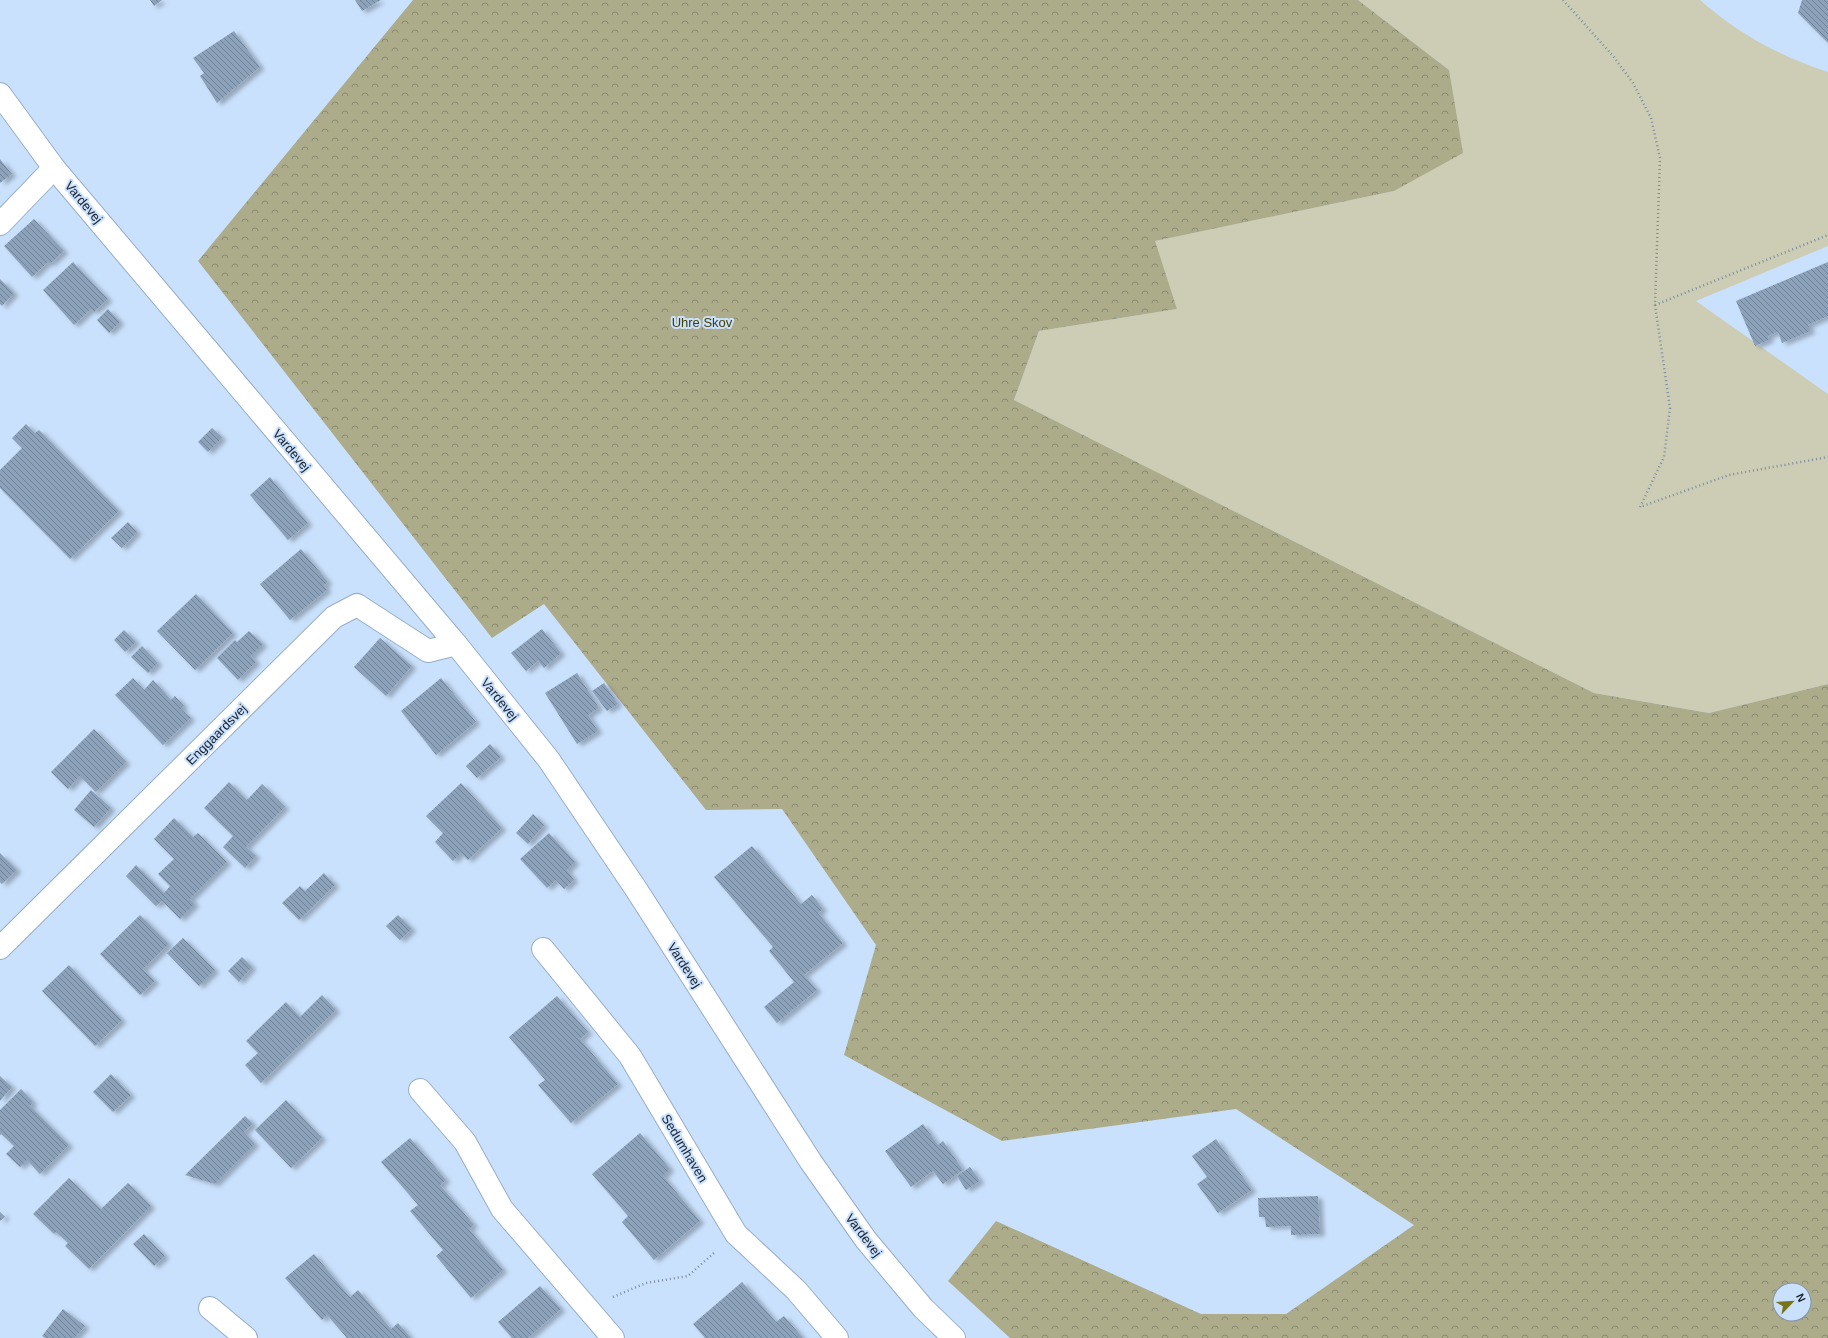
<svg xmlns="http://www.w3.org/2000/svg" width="1828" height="1338" font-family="Arial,sans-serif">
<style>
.green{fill:#cdcdb6}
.forest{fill:url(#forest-crowns);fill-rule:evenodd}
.building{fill:url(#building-back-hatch);filter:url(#shadow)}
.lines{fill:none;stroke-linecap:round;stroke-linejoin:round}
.minor-casing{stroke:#96adc7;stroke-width:24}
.path{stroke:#7b8b9f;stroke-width:2.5;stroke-dasharray:1 3;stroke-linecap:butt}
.minor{stroke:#fff;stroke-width:22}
.labels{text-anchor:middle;stroke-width:4;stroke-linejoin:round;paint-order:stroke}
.street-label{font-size:13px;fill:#171f29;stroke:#cae1fd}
.park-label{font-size:13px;fill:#434004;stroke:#cae1fd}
</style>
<defs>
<pattern id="forest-crowns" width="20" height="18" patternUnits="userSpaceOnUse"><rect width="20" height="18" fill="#acab8a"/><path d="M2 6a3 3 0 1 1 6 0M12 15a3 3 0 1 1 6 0" fill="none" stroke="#8b8b71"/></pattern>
<pattern id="building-back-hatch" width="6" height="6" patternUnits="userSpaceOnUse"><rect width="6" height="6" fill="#8ca2bb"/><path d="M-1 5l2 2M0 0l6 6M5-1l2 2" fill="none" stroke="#718398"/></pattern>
<filter id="shadow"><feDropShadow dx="4.5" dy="2.5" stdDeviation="2" flood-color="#0004"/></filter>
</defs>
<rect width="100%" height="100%" fill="#cae1fd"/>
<path class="green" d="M1358,0H1700C1740,35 1778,55 1828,72V246L1696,301L1828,394V684L1709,713L1594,693L1014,400L1039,331L1177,309L1154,241L1394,191L1449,70Z"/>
<path class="forest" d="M413,0H1358L1449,70L1463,153L1394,191L1155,241L1177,309L1039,331L1014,400L1594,693L1709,713L1828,684V1338H1010L948,1281L996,1221L1201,1314H1286L1414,1225L1236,1109L1002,1141L844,1055L876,945L782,809L706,810L544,604L492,638L198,261ZM1780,1290H1804V1314H1780Z"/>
<g class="building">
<path d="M150,0H162L154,6Z"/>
<path d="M355,0H381L362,11Z"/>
<path d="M1802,0H1828V43L1798,13Z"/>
<path d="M234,31L260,67L217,103L200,76L204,73L193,58Z"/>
<path d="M0,159L12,174L0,183Z"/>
<path d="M34,219L64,251L50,264L48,262L32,277L4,246Z"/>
<path d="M73,262L108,299L94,312L91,309L74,325L43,290Z"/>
<path d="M1828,262V316L1808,325L1811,331L1782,343L1778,332L1768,336L1769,340L1755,346L1736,301Z"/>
<path d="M0,279L14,293L2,306L0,304Z"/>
<path d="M108,309L120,322L109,333L97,320Z"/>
<path d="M26,424L35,433L39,430L119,511L70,559L0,488V470L22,448L12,438Z"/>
<path d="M212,428L222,438L208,452L198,442Z"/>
<path d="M270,477L308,523L288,540L250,495Z"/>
<path d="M128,522L137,532L122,548L111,538Z"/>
<path d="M301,549L328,582L324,585L327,590L290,620L260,584Z"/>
<path d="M196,594L233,633L195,670L157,631Z"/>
<path d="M542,629L561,653L544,668L538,661L526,671L511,653Z"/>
<path d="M124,630L136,642L125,652L114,640Z"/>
<path d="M249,631L263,644L251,656L256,662L238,680L217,658L235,640L237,642Z"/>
<path d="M380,638L412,666L386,696L354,667Z"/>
<path d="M142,646L158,663L148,673L131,657Z"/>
<path d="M577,673L599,708L588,715L598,731L577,744L545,693Z"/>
<path d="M133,678L144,690L153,680L171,700L175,696L184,706L181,709L191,718L163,745L115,695Z"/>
<path d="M441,678L476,722L436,755L401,711Z"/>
<path d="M604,683L618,704L607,711L592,691Z"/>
<path d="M94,729L126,762L96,792L80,776L68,789L51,772Z"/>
<path d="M490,744L501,757L477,778L466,766Z"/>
<path d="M229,782L247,800L262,784L285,807L246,847L256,856L245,868L223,847L233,836L204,808Z"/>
<path d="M461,783L502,828L468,860L461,853L453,861L435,842L443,833L426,816Z"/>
<path d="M91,790L111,808L94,827L74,810Z"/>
<path d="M533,814L544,825L528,844L516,833Z"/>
<path d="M174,818L193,837L198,833L227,862L190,899L195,904L180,919L162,901L156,906L126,876L136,865L164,893L170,886L158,874L174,859L154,839Z"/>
<path d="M549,833L575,862L567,870L574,880L564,889L556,880L547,888L520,859Z"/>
<path d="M752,846L801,904L812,895L823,909L818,913L843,943L804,975L817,990L777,1023L764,1007L794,982L769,951L773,947L714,877Z"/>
<path d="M0,853L17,870L2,884L0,882Z"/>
<path d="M324,873L335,885L299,920L282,903L300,886L305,891Z"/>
<path d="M140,915L169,944L143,969L155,981L140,995L100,954Z"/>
<path d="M398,915L412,929L400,940L386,926Z"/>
<path d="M183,938L215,970L199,986L167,953Z"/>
<path d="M242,957L252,967L239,982L228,971Z"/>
<path d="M69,965L122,1020L95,1046L42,991Z"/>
<path d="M322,995L336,1010L261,1083L245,1065L258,1053L246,1041L286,1002L300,1017Z"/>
<path d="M557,996L588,1032L580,1039L618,1084L571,1123L538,1085L545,1080L509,1037Z"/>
<path d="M111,1074L131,1095L113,1112L93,1092Z"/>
<path d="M0,1076L12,1087L0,1101Z"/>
<path d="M21,1089L33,1102L30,1106L69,1145L40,1174L27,1160L20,1167L6,1154L14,1146L1,1134L0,1135V1110Z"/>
<path d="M286,1100L322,1138L291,1168L255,1130Z"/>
<path d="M245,1116L253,1124L244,1132L255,1144L215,1184L185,1175Z"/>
<path d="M923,1124L938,1145L943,1141L963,1170L943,1184L933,1171L911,1187L885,1151Z"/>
<path d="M640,1133L670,1169L663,1176L700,1221L654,1260L622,1222L628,1216L592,1174Z"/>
<path d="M410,1138L446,1180L440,1185L474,1225L469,1229L503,1270L471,1298L436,1256L443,1250L410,1211L418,1205L381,1162Z"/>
<path d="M1216,1139L1252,1190L1218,1213L1197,1184L1207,1177L1192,1156Z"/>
<path d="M970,1167L980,1181L966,1190L957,1176Z"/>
<path d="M69,1178L101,1209L128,1183L151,1206L89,1269L65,1246L68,1243L56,1232L54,1234L33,1214Z"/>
<path d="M1318,1196L1320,1234L1291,1235V1226L1266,1227L1265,1217H1259L1258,1198Z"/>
<path d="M0,1212L5,1217L0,1221Z"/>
<path d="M144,1234L165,1256L154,1266L133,1244Z"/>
<path d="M314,1254L350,1297L358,1290L391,1329L398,1323L411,1338H347L327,1315L322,1320L285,1278Z"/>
<path d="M742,1282L776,1322L784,1316L803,1338H705L693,1324Z"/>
<path d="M540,1286L561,1309L528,1338H512L498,1322Z"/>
<path d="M63,1309L85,1326L75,1338H45L42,1336Z"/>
</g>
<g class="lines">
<g class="minor-casing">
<g id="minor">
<path d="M0,94L54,168L456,644L549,760L636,889L811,1162L866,1240L923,1308L954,1338"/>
<path d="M0,224L54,168"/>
<path d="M0,948L334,617L357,605L428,651L456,644"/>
<path d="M543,949L630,1056L736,1234L796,1290L837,1338"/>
<path d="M420,1090L465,1142L502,1209L613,1338"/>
<path d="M210,1308L246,1338"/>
</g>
</g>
<g class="path">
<path d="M1563,0L1613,56L1633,83L1651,118L1660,158L1655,305L1670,408L1664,457L1640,507L1729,475L1828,457"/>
<path d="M1655,305L1828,235"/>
<path d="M613,1297L646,1283L688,1276L715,1252"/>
</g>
<use href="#minor" class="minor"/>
</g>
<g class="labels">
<g class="street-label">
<text transform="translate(84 202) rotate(50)" y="5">Vardevej</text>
<text transform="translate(292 450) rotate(50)" y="5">Vardevej</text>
<text transform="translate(500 699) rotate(51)" y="5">Vardevej</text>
<text transform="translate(216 734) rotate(-45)" y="5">Enggaardsvej</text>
<text transform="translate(685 965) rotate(57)" y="5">Vardevej</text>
<text transform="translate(685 1148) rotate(59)" y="5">Sedumhaven</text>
<text transform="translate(864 1235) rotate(53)" y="5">Vardevej</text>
</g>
<g class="park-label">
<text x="702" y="327">Uhre Skov</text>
</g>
</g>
<g transform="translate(1792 1302) rotate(65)"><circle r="19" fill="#cae1fd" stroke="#8293a8"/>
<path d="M0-3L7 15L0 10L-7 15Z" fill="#787316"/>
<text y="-6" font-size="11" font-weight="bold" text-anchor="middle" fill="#171f29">N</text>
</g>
</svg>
